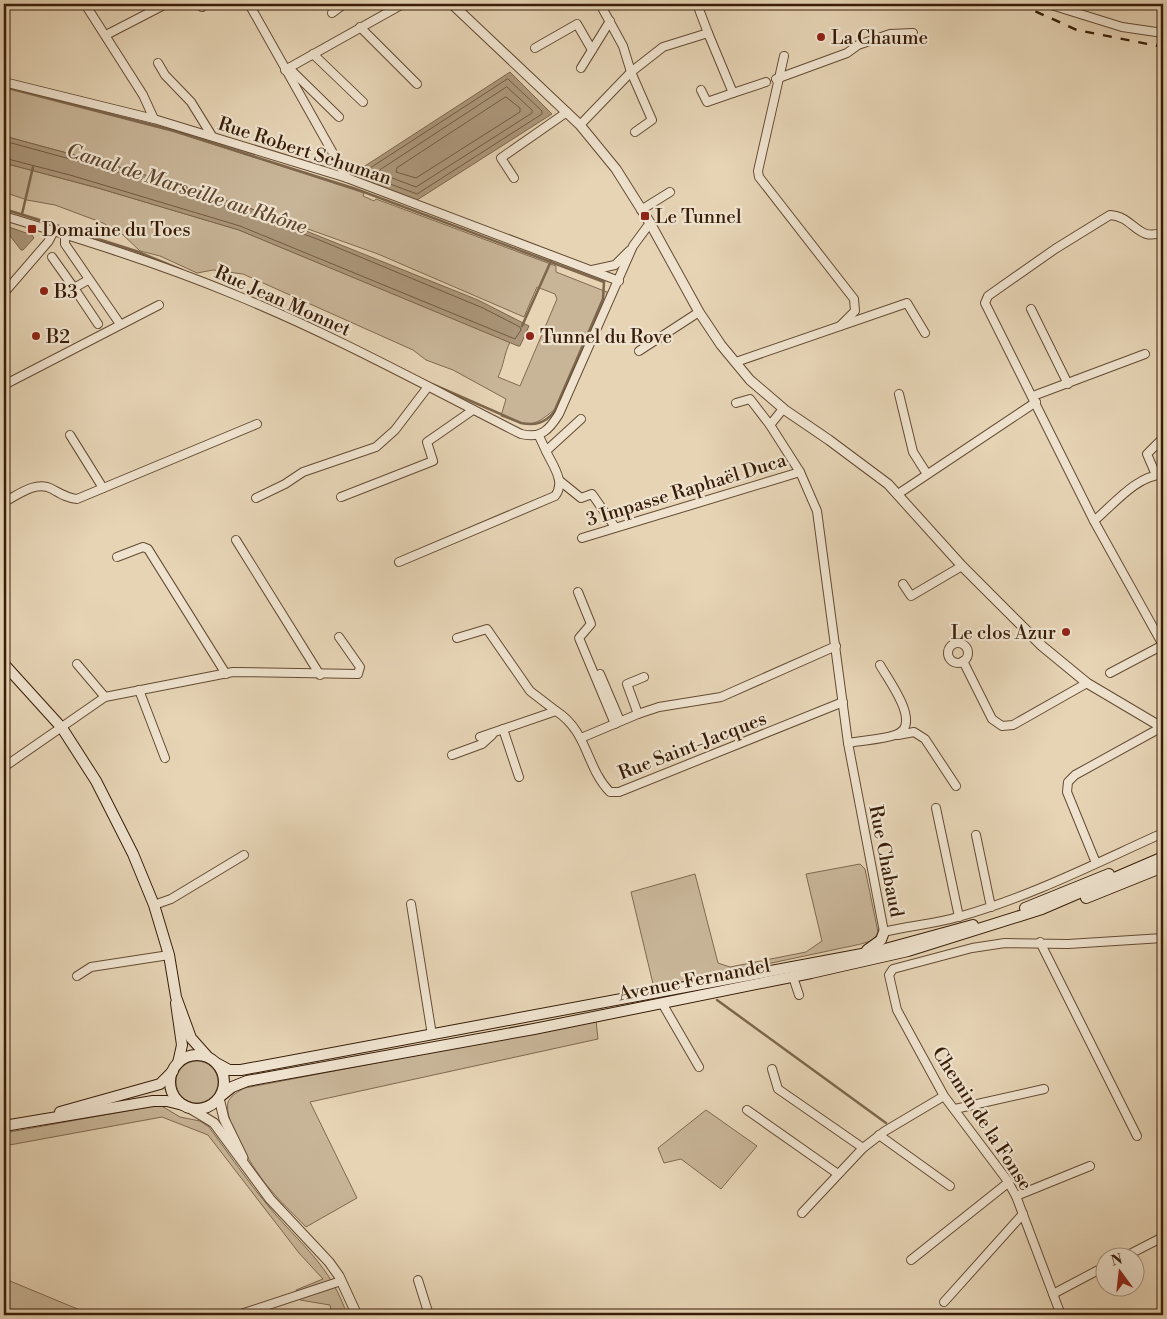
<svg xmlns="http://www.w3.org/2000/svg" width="1167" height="1319" font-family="'Libre Bodoni',serif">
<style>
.green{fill:#c8b598;stroke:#806950}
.water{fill:#ab967a;stroke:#7d664c}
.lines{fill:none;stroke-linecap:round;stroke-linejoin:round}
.shore{stroke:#725a41;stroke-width:1}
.stream{stroke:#7d664c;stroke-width:2.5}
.minor-casing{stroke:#644b33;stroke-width:10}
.tertiary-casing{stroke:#644b33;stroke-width:11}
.secondary-casing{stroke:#381d08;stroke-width:12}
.minor{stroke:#efe3cf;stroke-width:8}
.tertiary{stroke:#efe3cf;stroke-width:9}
.secondary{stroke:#efe3cf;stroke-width:10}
.rail{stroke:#381d08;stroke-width:2.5;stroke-dasharray:9 9;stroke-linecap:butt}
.poi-dot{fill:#8f2418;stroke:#efe3cf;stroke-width:2}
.labels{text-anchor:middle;stroke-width:4.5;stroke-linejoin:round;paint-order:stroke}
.poi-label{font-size:19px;fill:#381d08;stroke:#efe3cf;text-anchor:start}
.street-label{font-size:19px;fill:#381d08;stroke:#efe3cf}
.water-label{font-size:20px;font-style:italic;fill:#604730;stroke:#efe3cf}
</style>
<rect width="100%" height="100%" fill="#e6d4b5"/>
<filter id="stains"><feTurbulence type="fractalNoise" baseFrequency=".004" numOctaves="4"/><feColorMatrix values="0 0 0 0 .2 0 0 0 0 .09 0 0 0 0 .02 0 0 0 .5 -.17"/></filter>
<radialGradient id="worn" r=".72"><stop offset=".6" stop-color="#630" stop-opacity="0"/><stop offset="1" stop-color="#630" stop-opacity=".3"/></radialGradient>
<g class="green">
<path d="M4,87L151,124L364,193L363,196L374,201L376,199L556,266V272L612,294L555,409C532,429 528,426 501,416L506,399L453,370L426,360L413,350L243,274L213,270L197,273L160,256L140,251L120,232L103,223L55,205L27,200L4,192V163L98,188L239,230L510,342C504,354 504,365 498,377L520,386L557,299L555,294L537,287L524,317L378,254L249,208L126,169L4,136Z"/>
<path d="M860,864L865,869L878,932L874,940L861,944L654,988L631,892L695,874L718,963L730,967L806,952L822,941L806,874Z"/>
<path d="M596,1021L598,1039L310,1102L357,1198L306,1227C294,1214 280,1202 269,1188C256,1173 223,1122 228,1102C231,1095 239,1091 245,1088Z"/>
<circle cx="197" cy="1082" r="21"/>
<path d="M160,1105L180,1117L200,1121L209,1127C229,1154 248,1182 269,1207C301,1245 331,1266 347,1315H332L330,1305L300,1300L296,1290L323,1279L299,1253L208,1135L162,1117L4,1146V1133Z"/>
<path d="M706,1110L757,1146L721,1189L681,1159L664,1163L658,1148Z"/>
<path d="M10,1281L92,1315H4Z"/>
</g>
<g class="water">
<path d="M510,72L552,114L417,200L351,175Z"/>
<path d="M4,136L126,169L249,208L478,300L529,326L520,346H518L239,230L98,188L4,163Z"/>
<path d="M6,226L32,235L34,238L23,250H21L4,228Z"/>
</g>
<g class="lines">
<g class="shore">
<path d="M508,79L542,111V114L417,194L366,175V171Z"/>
<path d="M507,87L532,110V113L416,187L379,173L380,170Z"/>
<path d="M506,97L520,108V112L416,178L396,172L397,168Z"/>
<path d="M4,141L125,174L247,213L317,239L483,308L520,327L521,330L515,339L240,226L70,175L4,158"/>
</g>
<g class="stream">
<path d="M1162,4L1163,5"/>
<path d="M4,87L174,131L356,189L604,282L603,299L554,412C545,423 535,426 521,423L432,384L321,329"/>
<path d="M4,209L59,226"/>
<path d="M22,214L33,167"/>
<path d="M76,232L136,251L182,270"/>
<path d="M197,276L235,291"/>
<path d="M522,326L551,261"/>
<path d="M717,1000L886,1123"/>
</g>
<g class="minor-casing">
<g id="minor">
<path d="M85,4L143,95L154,119"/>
<path d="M200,4L202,7"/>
<path d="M249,4L347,178"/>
<path d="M600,4L623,46L631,72L652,120L635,132"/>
<path d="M697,4L708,33"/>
<path d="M1048,4L1122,27L1163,33"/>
<path d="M332,13L344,4"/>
<path d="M360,27L417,84"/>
<path d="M106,35L166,4"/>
<path d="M535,48L577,24L592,50"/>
<path d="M313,54L363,102"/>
<path d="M784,56L758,171L759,177L854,299L855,311L840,326"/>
<path d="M158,63L165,75L191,102L212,136"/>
<path d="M289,68L339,117"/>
<path d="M581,68L610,21"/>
<path d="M285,70L403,4"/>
<path d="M776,79L847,53L858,45L890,34L913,33"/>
<path d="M4,82L154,119L347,178L619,281"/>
<path d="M733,93L766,82"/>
<path d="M580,125L631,72L663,47L708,33L733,93L707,102L701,90"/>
<path d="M514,178L501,158L567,112"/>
<path d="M641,210L670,192"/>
<path d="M4,216C81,239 158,263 233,294C332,334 426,386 521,434C541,439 549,430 559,414L633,246L650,223"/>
<path d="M1163,232C1137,243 1134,216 1110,215L1055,249L988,296L985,303L1094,521L1163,645"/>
<path d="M65,234V244L120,324"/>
<path d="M52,257L74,288L88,280"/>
<path d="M592,270L615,265L629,251"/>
<path d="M74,288L98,324"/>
<path d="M4,293L48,242L54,231"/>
<path d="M1031,309L1068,384"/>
<path d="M639,351L699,312"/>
<path d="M736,362L907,303L925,333"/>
<path d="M4,385L159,305"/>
<path d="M899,394L913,452L927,474"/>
<path d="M1033,396L1145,354"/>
<path d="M736,403L750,399L770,425"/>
<path d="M783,409L770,425L800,472L817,511L848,743L884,932C908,926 934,924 958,917C1030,897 1096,863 1163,833"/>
<path d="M70,435L103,488"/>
<path d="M539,436L546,451L581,419"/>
<path d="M1156,475L1147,454L1163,438"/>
<path d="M560,481L581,498L592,494L615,527"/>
<path d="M898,494L1036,402"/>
<path d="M341,497L433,461L427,442L473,410"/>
<path d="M256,498L285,484L303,472L376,447L395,430L427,388"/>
<path d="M4,502C18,495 36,480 52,489C61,494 67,498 77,499L257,424"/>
<path d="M1094,521C1113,505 1138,474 1163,475"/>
<path d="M582,538L800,472"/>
<path d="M236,540L320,675"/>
<path d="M117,557L143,547L148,549L226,674"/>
<path d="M399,562L555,496C566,482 553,466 546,451"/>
<path d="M903,584L911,596L962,566"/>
<path d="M578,592L591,624L579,638L615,724"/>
<path d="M457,638L487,629L530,691L556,711"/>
<circle cx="958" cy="653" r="10"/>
<path d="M963,661L992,719L1002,726L1013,725L1087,683"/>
<path d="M77,664L105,697"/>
<path d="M1110,673L1163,645"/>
<path d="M600,674L620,721"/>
<path d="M139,690L165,758"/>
<path d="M638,714L627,684L644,677"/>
<path d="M503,729L519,777"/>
<path d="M898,735L914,732L925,739L956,786"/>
<path d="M480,737L556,711C588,731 586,768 610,792H619L843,702"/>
<path d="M581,738L638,714L659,707L721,697L836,646"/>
<path d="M848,743C863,740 880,740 895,735C924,726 888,680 880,665"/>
<path d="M452,755L482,744L492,735"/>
<path d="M4,767L105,697L233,672L358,674L360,667L339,637"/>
<path d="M936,808L959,917"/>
<path d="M976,835L991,907"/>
<path d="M1096,863L1067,792L1068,782L1075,775L1162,727"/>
<path d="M411,904L432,1035"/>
<path d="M154,905L171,899L244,855"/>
<path d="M1040,942L1137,1136"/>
<path d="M77,976L91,967L169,955"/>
<path d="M793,977L799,995"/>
<path d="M662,1003L699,1067"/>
<path d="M772,1069L778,1089L863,1148"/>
<path d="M955,1109L1044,1089"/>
<path d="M747,1110L838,1174"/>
<path d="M879,1135L950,1186"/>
<path d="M1016,1196L1090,1166"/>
<path d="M802,1213L863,1148L885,1131L944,1096"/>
<path d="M1126,1256L1163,1237"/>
<path d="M911,1260L1009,1182"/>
<path d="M418,1280L429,1315"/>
<path d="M1053,1294L1104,1267"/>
<path d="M944,1302L1023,1214"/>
<path d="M238,1315L341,1281"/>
<path d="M1061,1315L1016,1196L1007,1180L944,1096L897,1010L889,975L893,969L972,948L1005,943L1068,944L1163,938"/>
</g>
</g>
<g class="tertiary-casing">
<g id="tertiary">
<path d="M452,4L580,125L616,169L650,223L699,312L721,345L750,380L785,410L829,440L888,484L962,566L1042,646L1087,683L1163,728"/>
<path d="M219,1098L224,1119L243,1158"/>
<path d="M186,1106L214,1123L270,1199L329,1262L339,1276L357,1315"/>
</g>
</g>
<g class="secondary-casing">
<g id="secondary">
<path d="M4,664L62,728L96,781L133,854L154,905L169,955L176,997L191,1038L207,1056"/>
<path d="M1086,898L1163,867"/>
<path d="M1025,908L1109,874"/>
<path d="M867,950L881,940L884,932"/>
<path d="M176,1003L182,1045L178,1063"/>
<circle cx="197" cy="1082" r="27"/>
<path d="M218,1064L229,1070H241L878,951L973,925"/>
<path d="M221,1096L232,1087L247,1081L534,1029L811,973L908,951L1042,909L1163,857"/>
<path d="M60,1112L160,1084L173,1071"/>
<path d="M4,1126L153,1101H167L183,1105"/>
</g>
</g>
<use href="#minor" class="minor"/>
<use href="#tertiary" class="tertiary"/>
<use href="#secondary" class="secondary"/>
<path class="rail" d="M1019,4L1077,30L1163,47"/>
</g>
<g class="poi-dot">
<circle cx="821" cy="37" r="5"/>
<rect x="640" y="211" width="10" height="10" rx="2.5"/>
<rect x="27" y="224" width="10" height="10" rx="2.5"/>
<circle cx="44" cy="291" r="5"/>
<circle cx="36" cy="336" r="5"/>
<circle cx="530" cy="336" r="5"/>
<circle cx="1066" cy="632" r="5"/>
</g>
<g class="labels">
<g class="poi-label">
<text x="831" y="44">La Chaume</text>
<text x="655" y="223">Le Tunnel</text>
<text x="42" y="236">Domaine du Toes</text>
<text x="54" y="298">B3</text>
<text x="46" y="343">B2</text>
<text x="540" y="343">Tunnel du Rove</text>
<text x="1056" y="639" text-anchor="end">Le clos Azur</text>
</g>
<g class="street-label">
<text transform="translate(305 150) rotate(18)" y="7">Rue Robert Schuman</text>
<text transform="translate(283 300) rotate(24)" y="7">Rue Jean Monnet</text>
<text transform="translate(686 489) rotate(-17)" y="7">3 Impasse Raphaël Duca</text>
<text transform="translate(692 745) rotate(-21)" y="7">Rue Saint-Jacques</text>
<text transform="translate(887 861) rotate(79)" y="7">Rue Chabaud</text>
<text transform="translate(694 979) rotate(-11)" y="7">Avenue Fernandel</text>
<text transform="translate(983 1118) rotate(57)" y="7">Chemin de la Fonse</text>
</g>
<g class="water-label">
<text transform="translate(187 188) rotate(18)" y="7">Canal de Marseille au Rhône</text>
</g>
</g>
<rect width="1167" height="1319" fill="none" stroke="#e6d4b5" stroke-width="20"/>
<rect x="5" y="5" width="1157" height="1309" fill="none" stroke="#381d08" stroke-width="2.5"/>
<rect x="10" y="10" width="1147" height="1299" fill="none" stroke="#381d08"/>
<g transform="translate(1120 1272) rotate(345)"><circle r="24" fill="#efe3cf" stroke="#a6947f"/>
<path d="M0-4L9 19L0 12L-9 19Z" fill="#8f2418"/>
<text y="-8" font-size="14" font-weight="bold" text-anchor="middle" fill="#381d08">N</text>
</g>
<rect width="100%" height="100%" filter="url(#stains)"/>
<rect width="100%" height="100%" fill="url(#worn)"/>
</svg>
